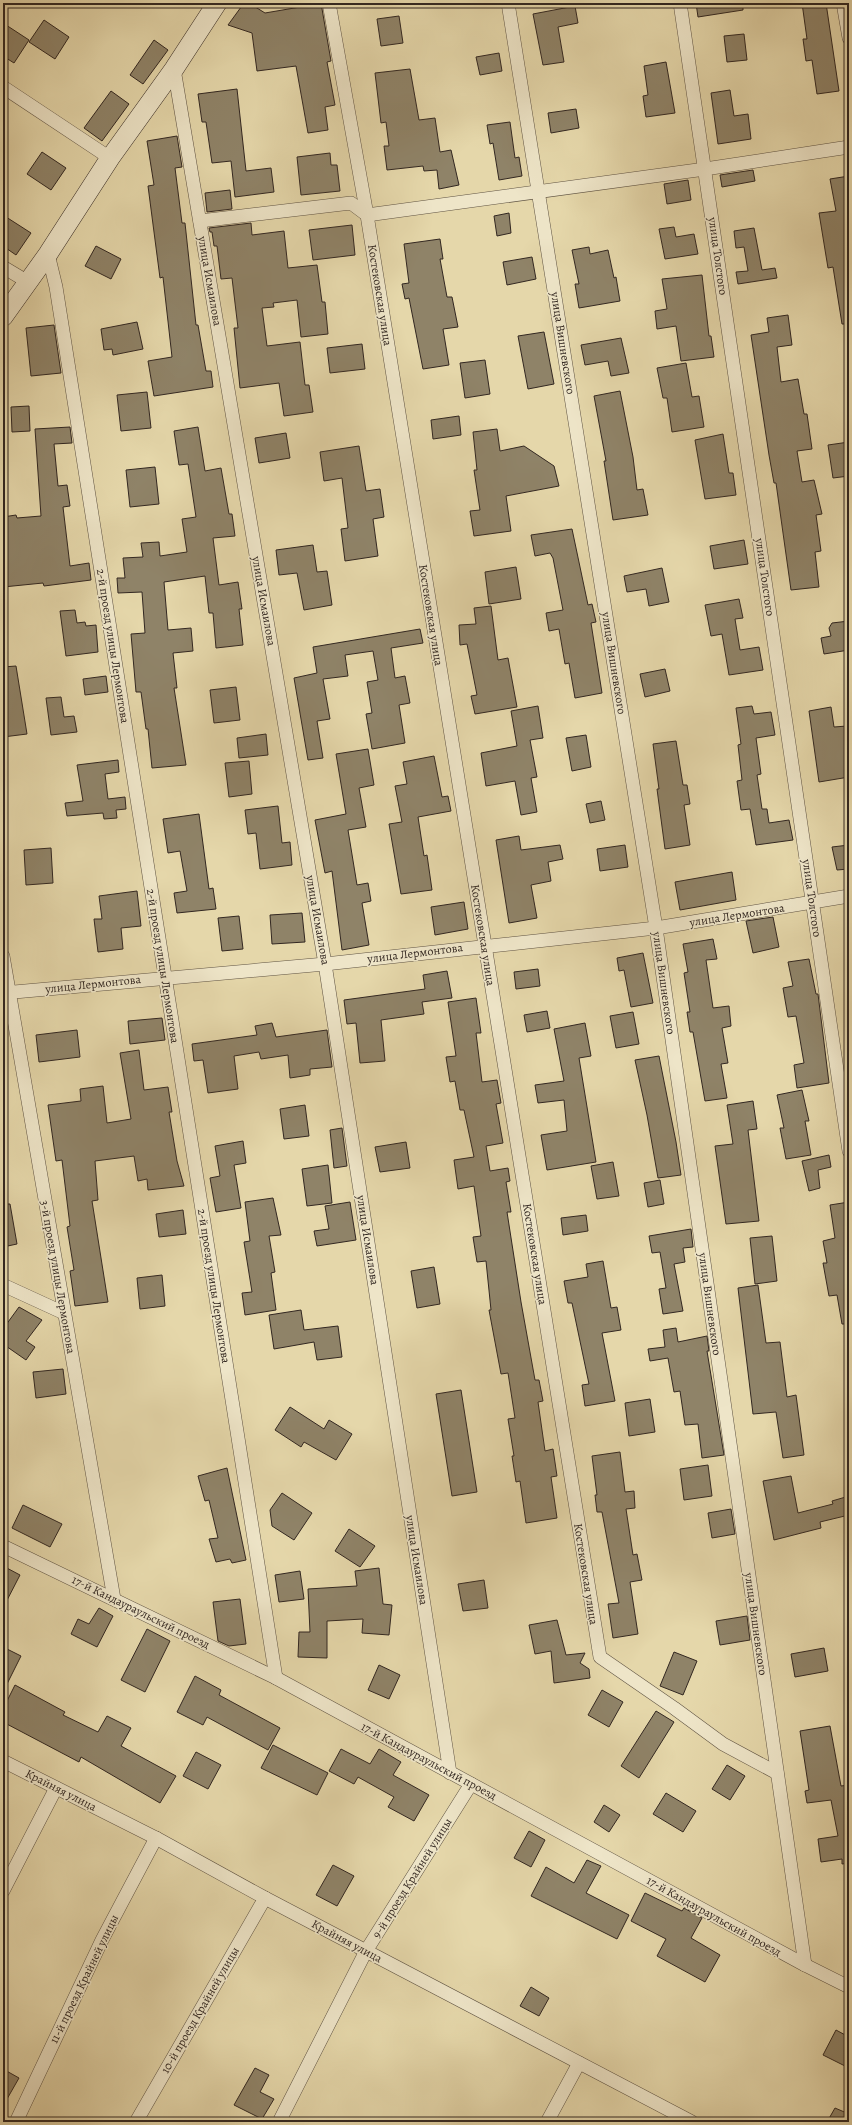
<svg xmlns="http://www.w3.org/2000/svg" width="852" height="2125" font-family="Alegreya,serif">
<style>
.building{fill:#8f8368;stroke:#322721}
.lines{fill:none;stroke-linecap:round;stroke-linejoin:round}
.street-casing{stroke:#5f5343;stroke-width:14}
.secondary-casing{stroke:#322721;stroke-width:20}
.street{stroke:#eee5c8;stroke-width:13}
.secondary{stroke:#eee5c8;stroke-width:19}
.labels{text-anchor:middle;stroke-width:3;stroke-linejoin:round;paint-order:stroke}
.street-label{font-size:12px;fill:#322721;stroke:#eee5c8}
</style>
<rect width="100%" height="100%" fill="#e5d7aa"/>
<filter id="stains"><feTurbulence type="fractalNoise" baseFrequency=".005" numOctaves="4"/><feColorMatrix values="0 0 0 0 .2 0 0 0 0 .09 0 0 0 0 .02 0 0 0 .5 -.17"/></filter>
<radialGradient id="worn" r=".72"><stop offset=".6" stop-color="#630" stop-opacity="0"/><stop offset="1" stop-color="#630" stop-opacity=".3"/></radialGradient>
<g class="building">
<path d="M244,3H249L265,13L306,6V3H321L331,61L327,62L335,105L325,107L328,130L308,133L296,66L257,71L252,33L228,25Z"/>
<path d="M696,3H743V10L698,17Z"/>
<path d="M802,3H826L839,91L817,94L812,60L806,61L803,39H807Z"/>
<path d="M575,6L578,23L558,27L564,62L543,65L533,14Z"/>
<path d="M399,16L403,43L381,46L377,19Z"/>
<path d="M44,20L69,37L55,59L29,42Z"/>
<path d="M3,23L29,40L14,63L3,56Z"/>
<path d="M744,34L747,60L727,62L724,36Z"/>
<path d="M154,40L168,50L143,84L130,75Z"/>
<path d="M499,53L502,71L480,75L476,57Z"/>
<path d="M666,62L675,113L646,117L643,96L648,95L644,66Z"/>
<path d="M410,69L419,120L435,118L440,152L451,150L459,185L439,189L437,170L424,171L423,166L387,170L384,146H389L386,122L381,123L375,73Z"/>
<path d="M237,89L246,171L271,168L274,192L235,197L231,161L212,163L206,122H202L198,94Z"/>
<path d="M730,90L734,116L748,114L751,139L718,144L711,93Z"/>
<path d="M111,91L129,104L102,141L84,128Z"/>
<path d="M576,109L579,128L551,133L548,113Z"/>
<path d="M510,122L515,158L519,157L522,176L499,180L493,143L490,144L487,125Z"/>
<path d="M177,136L182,167L175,168L182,223H185L196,325H198L206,371H211L213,387L154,396L148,361L172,357L163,277L160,278L148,186L154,185L147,141Z"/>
<path d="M42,152L66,168L51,190L27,174Z"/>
<path d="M330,153L331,165H337L340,191L301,195L297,157Z"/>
<path d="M753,170L755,181L722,187L720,175Z"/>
<path d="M849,176V324H842L833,267L828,268L819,213L836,211L830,179Z"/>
<path d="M688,180L691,200L667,204L664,184Z"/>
<path d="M230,190L232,209L207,212L205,193Z"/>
<path d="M509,213L511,233L497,236L494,216Z"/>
<path d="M3,215L31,233L16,255L3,246Z"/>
<path d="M251,223L252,235L284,231L288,268L317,265L322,302H325L328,334L301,337L297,300L273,303L274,307L262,308L267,346L300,342L305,385H309L313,412L284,416L279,383L240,388L234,328H238L232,278L221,279L217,246H214L212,232H210L209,228Z"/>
<path d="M352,225L355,255L313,260L309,230Z"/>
<path d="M674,227L676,237L694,234L698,254L665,259L659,229Z"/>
<path d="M754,228L762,270L775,268L777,278L738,284L736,272L748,271L744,247L736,248L734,231Z"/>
<path d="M440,239L443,259H440L447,297H452L458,327L443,329L449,365L423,369L409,298L405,299L402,284L409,283L404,244Z"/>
<path d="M96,246L121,259L111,279L85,266Z"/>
<path d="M589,247L590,254L608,250L614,278L616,277L620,301L579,308L575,284H579L572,250Z"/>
<path d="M532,257L536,279L507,285L503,262Z"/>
<path d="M702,275L709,336H711L714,357L681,361L676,326L657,329L655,311L667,309L662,279Z"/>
<path d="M788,315L792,345L777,347L781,382L798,379L804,414H807L812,449L797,451L802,482L814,480L822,514L816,515L821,551L815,552L819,587L791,590L776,483H774L769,455L751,335L769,332L767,318Z"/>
<path d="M137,322L143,349L113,355L112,349L104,350L101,329Z"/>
<path d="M54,325L61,373L31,376L26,328Z"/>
<path d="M544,332L554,384L528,389L518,336Z"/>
<path d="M621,338L629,373L611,376L608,361L585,365L581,345Z"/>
<path d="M362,344L365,369L330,373L327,348Z"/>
<path d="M485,360L490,394L465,398L460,363Z"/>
<path d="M686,363L692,397L699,396L704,427L672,432L667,398H663L657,368Z"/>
<path d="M620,391L633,457L637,490L643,489L648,515L613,520L604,461H606L594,396Z"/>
<path d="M147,392L151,428L121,431L117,395Z"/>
<path d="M29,406L30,431L12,432L11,407Z"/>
<path d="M459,416L461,435L433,439L431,420Z"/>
<path d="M70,427L72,443L54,444L58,486L67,485L70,506L63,507L70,566L89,563L91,580L44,586L43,583L3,587V517L16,515L17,518L41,516L35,429Z"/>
<path d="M198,427L205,471L221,468L229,514H232L235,536L213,538L219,585L238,582L242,609H239L243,645L216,648L213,613H209L205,576L164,582L168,630L191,628L193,651L173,653L177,688H174L186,765L152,768L148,729H146L141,692H136L131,634L145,633L142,592L118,593L117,578H125L123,558L143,557L141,543L159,542L160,556L187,552L182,519L196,517L188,464L179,465L174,431Z"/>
<path d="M497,429L500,451L524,446L554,466L559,486L506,496L511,531L474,536L470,511L480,510L474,470H477L473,432Z"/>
<path d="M286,433L290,458L259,463L255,438Z"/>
<path d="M723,434L729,473H733L736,495L705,499L695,440Z"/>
<path d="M849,442V476L833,478L828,445Z"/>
<path d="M359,446L366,491L380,489L384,517L373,519L378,556L345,561L341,529L348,528L342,478L324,481L320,452Z"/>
<path d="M155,467L159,504L130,507L126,470Z"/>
<path d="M572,529L588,605L592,604L596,622L591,623L602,693L575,698L569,663L565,664L559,629L549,631L546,613L563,610L553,558L550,553L535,556L531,535Z"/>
<path d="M744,540L748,564L714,569L710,546Z"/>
<path d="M313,545L317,572L327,571L332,605L304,610L297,573L279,575L276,550Z"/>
<path d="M516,567L521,599L489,604L485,572Z"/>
<path d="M662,568L669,602L649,606L646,589L627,592L624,576Z"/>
<path d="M739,599L743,618L735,619L740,650L759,647L763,670L729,675L722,634L711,636L705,605Z"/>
<path d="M491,606L498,660L508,658L517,707L475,714L471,696L477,695L467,644L460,645L459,625L476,624L474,608Z"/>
<path d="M75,610L77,623L85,622L86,626L96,625L98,652L66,656L60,611Z"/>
<path d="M849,621V650L824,654L821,638L831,636L829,628L832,623Z"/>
<path d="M420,629L423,643L391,648L395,678L405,676L410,703L399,705L405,743L372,749L366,714L372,713L367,682L378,680L373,651L345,655L348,676L323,679L330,719L317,721L323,758L308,760L294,678L317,673L313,647Z"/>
<path d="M16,666L27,734L3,737V667Z"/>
<path d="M665,669L670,691L645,697L640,674Z"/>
<path d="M106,676L108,692L85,695L83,679Z"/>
<path d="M236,687L240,720L214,723L210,690Z"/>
<path d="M61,697L64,717L74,716L77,732L51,735L46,698Z"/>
<path d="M538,706L543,738L530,740L537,777L531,778L537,812L521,815L515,781L486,786L481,753L517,746L511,711Z"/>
<path d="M752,706L754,714L771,712L775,735L756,738L761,774L757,775L762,809H767L769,823L789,820L793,840L756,845L750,809L741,810L737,781L742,780L738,745L741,744L736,708Z"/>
<path d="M831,707L834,727L847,726L849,739V777L819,782L809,711Z"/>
<path d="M266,734L268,755L239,758L237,738Z"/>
<path d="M586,735L591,767L572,771L566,738Z"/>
<path d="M676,741L683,785H687L690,804L684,805L690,845L665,849L657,789H659L653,744Z"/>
<path d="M368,749L374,785L359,788L366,827L348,830L357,885L368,883L371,901L362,903L369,945L342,950L332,871L325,873L315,820L346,814L336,754Z"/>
<path d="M434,756L442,797L448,796L451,811L418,817L424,856L427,855L432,890L401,894L389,824L402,822L395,786L407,784L403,762Z"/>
<path d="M118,760L119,772L105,774L108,799L125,797L126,809L116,810L117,818L104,819L103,813L67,816L65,803L83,801L77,765Z"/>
<path d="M249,761L252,794L229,797L225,763Z"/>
<path d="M601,801L605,820L590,823L586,804Z"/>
<path d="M278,806L282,843L290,842L292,865L260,869L256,833L248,834L245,810Z"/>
<path d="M199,814L209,889L213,888L216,909L177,913L174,893L187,891L180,851L168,853L163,819Z"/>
<path d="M519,836L521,850L560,845L563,859L548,862L551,881L531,885L537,918L509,923L496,840Z"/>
<path d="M625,845L628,867L600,871L597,849Z"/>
<path d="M849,845V869L837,870L832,847Z"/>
<path d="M51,848L53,883L26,885L24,850Z"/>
<path d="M732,872L736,900L680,910L675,882Z"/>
<path d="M137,891L141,926L121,928L123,949L98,952L94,919H102L99,896Z"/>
<path d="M464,902L468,929L435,935L431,907Z"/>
<path d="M302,913L305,942L272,944L270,915Z"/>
<path d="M239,916L243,949L222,951L218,918Z"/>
<path d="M773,917L779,947L753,953L746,921Z"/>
<path d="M713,939L717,959L706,960L713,1008L729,1006L731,1026L722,1028L728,1063L721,1064L727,1098L705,1101L693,1032H690L687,1012H690L684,973L688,972L683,944Z"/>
<path d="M643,953L653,1003L631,1007L624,970L619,971L617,958Z"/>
<path d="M809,959L816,994H818L829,1083L797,1088L794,1065L804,1063L796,1016L788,1017L783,988L793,986L788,962Z"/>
<path d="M538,969L540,986L516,989L514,972Z"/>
<path d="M447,971L452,998L422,1002L424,1014L381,1020L385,1061L360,1063L356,1023L347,1024L344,1000L425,989L423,975Z"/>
<path d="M476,998L481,1033H476L482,1082L497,1080L501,1103L496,1104L503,1143L486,1146L490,1171L508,1168L510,1181L506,1182L511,1212H507L521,1302L535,1380H539L543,1401L538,1402L545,1451L553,1449L557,1476L551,1477L557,1518L526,1523L520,1481L516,1482L512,1456H514L508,1419L515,1418L508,1373L501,1374L489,1310H491L486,1261L477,1262L473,1237L481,1236L474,1186L458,1189L454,1160L474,1157L464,1110H460L455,1081L450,1082L446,1057L456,1056L448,1002Z"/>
<path d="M547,1011L550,1028L527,1032L524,1015Z"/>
<path d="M633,1012L639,1044L616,1048L610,1016Z"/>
<path d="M162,1018L165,1040L130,1044L128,1021Z"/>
<path d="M272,1023L276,1037L327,1030L332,1067L310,1069V1075L290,1078L288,1055L261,1059L259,1052L234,1056L238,1089L208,1093L203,1060L194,1061L192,1044L257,1035L255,1026Z"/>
<path d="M585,1023L591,1056L579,1058L596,1162L547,1170L541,1135L567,1131L564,1100L538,1103L535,1085L564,1081L554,1029Z"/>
<path d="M77,1030L80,1057L39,1062L36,1035Z"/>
<path d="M139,1050L144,1090L168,1087L172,1112H169L177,1161L184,1186L148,1190L147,1179L138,1181L134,1156L95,1161L98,1200L92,1201L108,1302L75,1306L70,1271L74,1270L67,1227L70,1226L62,1160L56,1161L48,1105L81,1101L80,1089L103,1086L107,1123L131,1119L120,1053Z"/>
<path d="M659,1056L676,1142L681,1175L658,1178L647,1115L635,1060Z"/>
<path d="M802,1090L809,1121H805L811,1155L786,1159L780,1128H784L777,1095Z"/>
<path d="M753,1101L757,1129L748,1130L759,1221L726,1224L715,1146L733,1144L727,1105Z"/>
<path d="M305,1105L309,1136L284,1139L280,1109Z"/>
<path d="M342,1128L347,1166L334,1168L330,1130Z"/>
<path d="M243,1141L246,1163L234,1165L241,1208L216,1212L210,1178L220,1176L215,1146Z"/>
<path d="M406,1142L410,1168L380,1172L375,1147Z"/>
<path d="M829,1155L831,1167L818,1170L820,1188L809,1191L802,1161Z"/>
<path d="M613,1162L619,1196L597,1199L591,1166Z"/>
<path d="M328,1165L332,1203L307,1206L302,1169Z"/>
<path d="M660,1180L664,1204L648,1207L644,1183Z"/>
<path d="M273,1198L281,1235L269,1236L275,1272L271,1273L276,1310L245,1315L242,1293L252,1292L244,1242L250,1241L245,1202Z"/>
<path d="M350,1202L356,1240L317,1246L314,1231L329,1229L325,1206Z"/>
<path d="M849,1202V1324H842L837,1295L829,1296L823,1263H827L823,1241L835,1238L830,1205Z"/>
<path d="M3,1204H10L17,1244L3,1247Z"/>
<path d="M183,1210L186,1234L159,1237L156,1214Z"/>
<path d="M586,1215L588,1231L563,1235L561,1218Z"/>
<path d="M691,1229L693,1247L683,1248L685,1262L674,1264L683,1311L663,1314L659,1289L666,1288L660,1252L652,1253L649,1236Z"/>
<path d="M772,1236L777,1281L755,1284L750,1238Z"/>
<path d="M603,1261L611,1308L617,1307L621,1330L602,1333L615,1401L585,1406L582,1385L589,1384L572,1303H568L564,1281L588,1277L586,1264Z"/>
<path d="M434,1267L440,1304L417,1308L411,1271Z"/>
<path d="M162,1275L165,1306L140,1309L137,1278Z"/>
<path d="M758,1285L766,1343L780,1342L787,1397L796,1395L804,1455L783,1458L776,1412L753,1414L738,1288Z"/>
<path d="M19,1307L42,1320L26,1341L35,1347L26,1360L3,1344V1329Z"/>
<path d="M301,1310L304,1330L338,1326L342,1357L317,1360L314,1342L274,1349L269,1315Z"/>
<path d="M676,1328L678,1342L707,1336L709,1351H707L724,1455L702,1458L698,1424L685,1425L680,1391L674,1392L668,1358L650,1361L648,1349L665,1347L663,1330Z"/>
<path d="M63,1369L66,1394L36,1398L33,1372Z"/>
<path d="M461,1390L477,1492L452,1496L436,1394Z"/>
<path d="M650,1399L655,1432L629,1436L625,1403Z"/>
<path d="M290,1407L324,1429L329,1420L352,1434L336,1460L304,1442L301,1447L275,1430Z"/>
<path d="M620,1452L625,1492L634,1491L635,1508L626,1509L633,1555L637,1554L642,1580L630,1582L638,1634L613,1638L608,1604L619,1603L602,1512H597L595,1495H597L592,1456Z"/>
<path d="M708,1465L712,1496L684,1500L680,1469Z"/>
<path d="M227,1468L246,1560L232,1563L230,1559L216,1562L209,1539L218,1538L209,1500L205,1501L198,1476Z"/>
<path d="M791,1476L798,1513L833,1504L832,1501L849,1496V1515L820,1522L821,1528L774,1540L763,1481Z"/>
<path d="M282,1493L312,1513L294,1540L272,1526L270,1510Z"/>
<path d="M23,1505L62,1524L50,1547L12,1528Z"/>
<path d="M731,1509L735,1534L712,1538L708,1513Z"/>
<path d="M349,1529L375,1546L360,1567L335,1551Z"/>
<path d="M3,1566L20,1575L3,1608Z"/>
<path d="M379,1568L383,1604L392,1605L389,1635L362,1633L363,1619L327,1621V1658L298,1657L299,1632H310L308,1589L357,1586L355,1571Z"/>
<path d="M300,1571L304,1599L279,1602L275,1575Z"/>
<path d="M484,1580L488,1608L463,1611L458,1584Z"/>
<path d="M240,1599L246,1644L229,1646L218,1641L213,1602Z"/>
<path d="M99,1608L113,1616L97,1647L71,1634L78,1619L89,1624Z"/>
<path d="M747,1616L750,1640L720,1645L716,1621Z"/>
<path d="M557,1620L566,1655L585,1653L580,1663L589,1669L590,1678L554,1683L551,1651L535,1654L529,1625Z"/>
<path d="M147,1629L170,1641L145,1692L121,1680Z"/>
<path d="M3,1647L21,1656L3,1692Z"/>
<path d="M824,1648L828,1671L795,1677L791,1654Z"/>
<path d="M674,1652L697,1661L683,1695L660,1686Z"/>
<path d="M379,1665L400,1675L389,1699L368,1690Z"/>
<path d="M195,1676L221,1690L219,1695L280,1728L268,1750L207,1717L203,1725L177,1712Z"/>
<path d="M15,1685L65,1712L63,1715L98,1732L107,1716L131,1728L121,1746L176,1776L160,1803L81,1757L79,1762L3,1722V1709Z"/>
<path d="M602,1690L623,1702L609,1727L588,1715Z"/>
<path d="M656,1711L674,1722L639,1778L621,1766Z"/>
<path d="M830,1726L841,1786L849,1785V1863L842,1864V1859L821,1862L818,1839L838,1836L831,1800L807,1803L805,1791L809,1790L800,1731Z"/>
<path d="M273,1745L328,1773L317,1795L261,1768Z"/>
<path d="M341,1749L370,1764L379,1749L401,1762L393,1775L429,1795L414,1821L388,1807L394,1797L358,1777L354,1784L329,1771Z"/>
<path d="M196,1752L221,1765L208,1789L183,1776Z"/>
<path d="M727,1765L745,1776L730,1800L712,1789Z"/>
<path d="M666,1793L696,1811L683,1832L653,1814Z"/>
<path d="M604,1805L620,1815L609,1832L594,1822Z"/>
<path d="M529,1831L545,1840L531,1867L514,1858Z"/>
<path d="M587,1860L601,1866L586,1893L629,1915L617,1939L531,1896L546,1867L574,1883Z"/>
<path d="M333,1865L354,1876L337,1906L316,1895Z"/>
<path d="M645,1893L682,1911L684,1908L702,1918L691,1938L720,1955L705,1982L657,1956L666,1939L631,1921Z"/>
<path d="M531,1987L549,1998L539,2016L520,2006Z"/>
<path d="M836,2030L849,2037V2068L823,2055Z"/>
<path d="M255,2068L269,2075L260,2092L274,2099L262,2119L234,2105Z"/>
<path d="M3,2069L19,2078L3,2106Z"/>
<path d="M835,2108L849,2114V2122H827Z"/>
</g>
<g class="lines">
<g class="street-casing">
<g id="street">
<path d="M329,3L367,215L600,1657L674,1708L723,1744L777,1773"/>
<path d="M508,3L656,928L805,1965"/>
<path d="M680,3L849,1151"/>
<path d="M843,3L849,38"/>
<path d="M174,69L325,964L450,1773"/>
<path d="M3,87L110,158"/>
<path d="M200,221L351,203L367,215L705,169L849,147"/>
<path d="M48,254L56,287L276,1678"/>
<path d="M3,267L28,282"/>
<path d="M3,956L114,1599"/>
<path d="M3,993L325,964L656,928L849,896"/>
<path d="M3,1285L64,1313"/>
<path d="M3,1546L276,1678L805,1965L849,1987"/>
<path d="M3,1761L156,1838L265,1898L692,2122"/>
<path d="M3,1891L56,1788"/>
<path d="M16,2122L102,1940L156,1838"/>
<path d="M136,2122L265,1898"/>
<path d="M279,2122L366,1951L471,1784"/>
<path d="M547,2122L579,2063"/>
</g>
</g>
<g class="secondary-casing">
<path id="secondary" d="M3,317L48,254L110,158L174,69L217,3"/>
</g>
<use href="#street" class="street"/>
<use href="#secondary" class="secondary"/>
</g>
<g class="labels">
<g class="street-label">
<text transform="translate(718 256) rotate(82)" y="4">улица Толстого</text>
<text transform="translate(210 281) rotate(80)" y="4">улица Исмаилова</text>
<text transform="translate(380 295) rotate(81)" y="4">Костековская улица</text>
<text transform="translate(563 343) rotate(81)" y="4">улица Вишневского</text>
<text transform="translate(765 577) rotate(82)" y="4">улица Толстого</text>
<text transform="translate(264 601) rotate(80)" y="4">улица Исмаилова</text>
<text transform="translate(431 615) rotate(81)" y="4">Костековская улица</text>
<text transform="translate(113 646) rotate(81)" y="4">2-й проезд улицы Лермонтова</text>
<text transform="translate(614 663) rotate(81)" y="4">улица Вишневского</text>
<text transform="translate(812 898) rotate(82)" y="4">улица Толстого</text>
<text transform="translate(737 915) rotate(-9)" y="4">улица Лермонтова</text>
<text transform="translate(318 920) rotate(80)" y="4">улица Исмаилова</text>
<text transform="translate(483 935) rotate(81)" y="4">Костековская улица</text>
<text transform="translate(415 953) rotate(-7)" y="4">улица Лермонтова</text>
<text transform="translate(163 966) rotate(81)" y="4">2-й проезд улицы Лермонтова</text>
<text transform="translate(664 983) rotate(82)" y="4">улица Вишневского</text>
<text transform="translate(93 984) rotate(-6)" y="4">улица Лермонтова</text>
<text transform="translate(368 1240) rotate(81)" y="4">улица Исмаилова</text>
<text transform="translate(535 1254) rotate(81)" y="4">Костековская улица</text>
<text transform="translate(58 1277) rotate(80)" y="4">3-й проезд улицы Лермонтова</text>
<text transform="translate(214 1286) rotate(81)" y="4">2-й проезд улицы Лермонтова</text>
<text transform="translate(710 1304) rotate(82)" y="4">улица Вишневского</text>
<text transform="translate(417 1560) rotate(81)" y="4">улица Исмаилова</text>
<text transform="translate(586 1574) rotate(81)" y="4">Костековская улица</text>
<text transform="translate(141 1612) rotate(26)" y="4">17-й Кандаураульский проезд</text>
<text transform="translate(756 1624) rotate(82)" y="4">улица Вишневского</text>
<text transform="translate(429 1761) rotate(28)" y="4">17-й Кандаураульский проезд</text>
<text transform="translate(61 1790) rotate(27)" y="4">Крайняя улица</text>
<text transform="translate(412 1878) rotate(-58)" y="4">9-й проезд Крайней улицы</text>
<text transform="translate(714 1916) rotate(29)" y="4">17-й Кандаураульский проезд</text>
<text transform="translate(347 1941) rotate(28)" y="4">Крайняя улица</text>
<text transform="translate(84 1979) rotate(-64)" y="4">11-й проезд Крайней улицы</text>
<text transform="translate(200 2010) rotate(-60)" y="4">10-й проезд Крайней улицы</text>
</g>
</g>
<rect width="852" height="2125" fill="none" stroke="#e5d7aa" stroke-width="16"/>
<rect x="4" y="4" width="844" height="2117" fill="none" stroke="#322721" stroke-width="2"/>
<rect x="8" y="8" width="836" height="2109" fill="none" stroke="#322721"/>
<rect width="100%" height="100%" filter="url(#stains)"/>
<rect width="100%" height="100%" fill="url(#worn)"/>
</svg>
